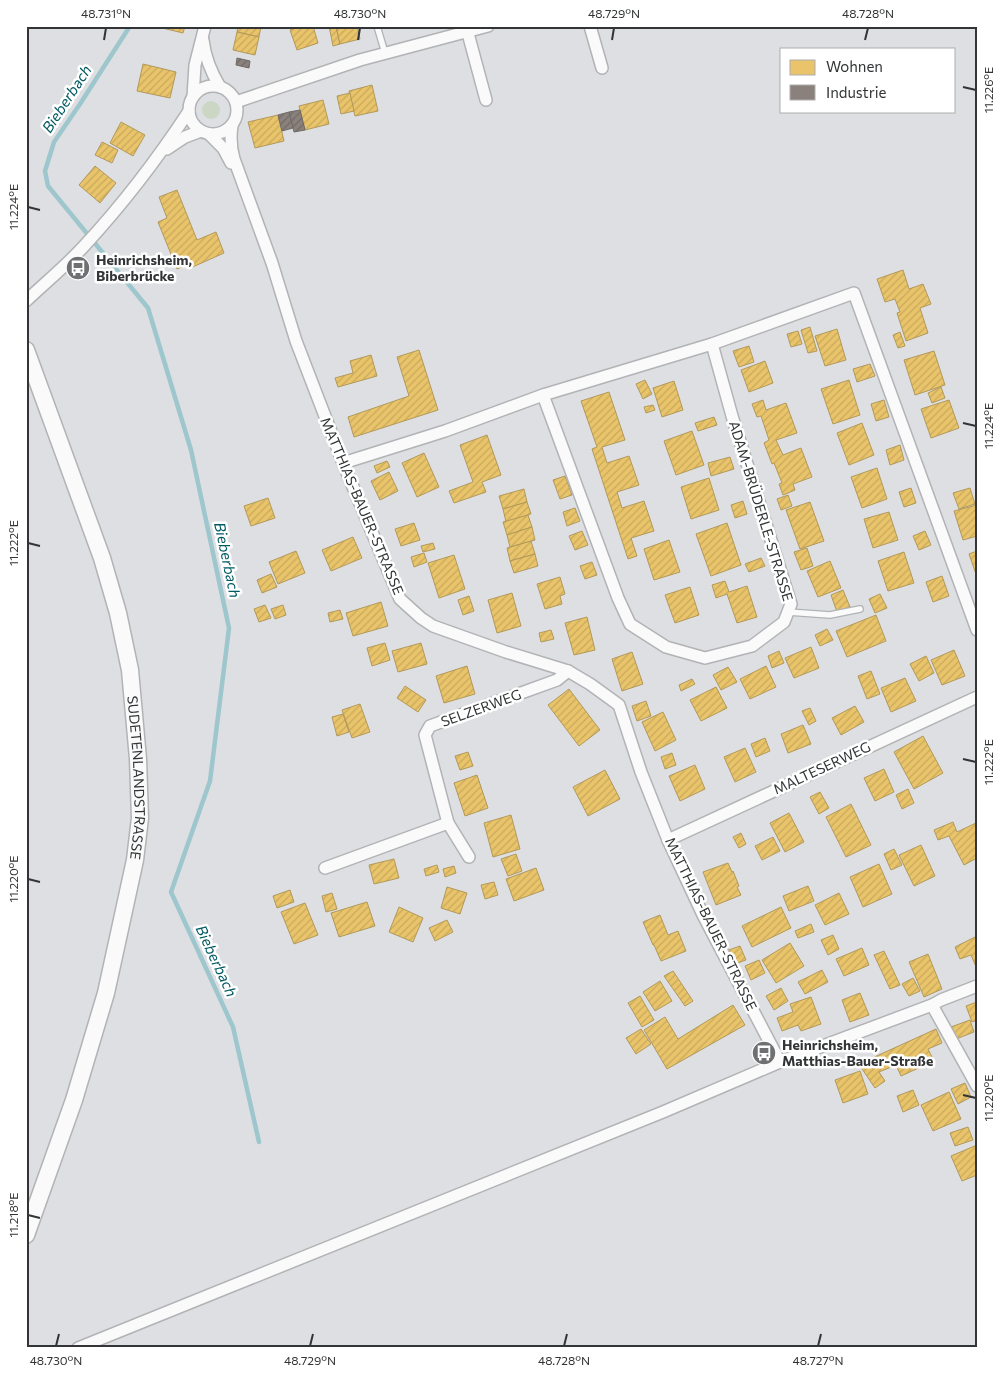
<svg xmlns="http://www.w3.org/2000/svg" width="1003" height="1374" font-family="Commissioner,sans-serif">
<style>
.grass{fill:#cbd7c4}
.homes{fill:url(#homes-hatch);stroke:#b2995a}
.industry{fill:url(#industry-hatch);stroke:#706a67}
.lines{fill:none;stroke-linecap:round;stroke-linejoin:round}
.stream{stroke:#9dc6cd;stroke-width:4.5}
.lane-casing{stroke:#b2b3b5;stroke-width:8}
.street-casing{stroke:#b2b3b5;stroke-width:14}
.secondary-casing{stroke:#b2b3b5;stroke-width:19}
.lane{stroke:#fafafb;stroke-width:5.5}
.street{stroke:#fafafb;stroke-width:11}
.secondary{stroke:#fafafb;stroke-width:16}
.ticks{fill:none;stroke:#323435;stroke-width:2}
.labels{text-anchor:middle;stroke-width:5;stroke-linejoin:round;paint-order:stroke}
.poi-label{font-size:14px;font-weight:bold;fill:#323435;stroke:#fff;text-anchor:start}
.street-label{font-size:14px;fill:#323435;stroke:#fff}
.water-label{font-size:15px;font-style:italic;fill:#005a63;stroke:#fff}
.neatline{fill:none;stroke:#323435;stroke-width:2}
.ticks-label{font-size:12px;text-anchor:middle;fill:#323435}
</style>
<defs>
<pattern id="homes-hatch" width="6" height="6" patternUnits="userSpaceOnUse" patternTransform="scale(1.25)"><rect width="6" height="6" fill="#e9c46a"/><path d="M-1 1l2-2M0 6l6-6M5 7l2-2" fill="none" stroke="#c8a95c"/></pattern>
<pattern id="industry-hatch" width="6" height="6" patternUnits="userSpaceOnUse" patternTransform="scale(1.25)"><rect width="6" height="6" fill="#8a817c"/><path d="M-1 1l2-2M0 6l6-6M5 7l2-2" fill="none" stroke="#716a66"/></pattern>
</defs>
<rect width="100%" height="100%" fill="#dddfe2"/>
<circle class="grass" cx="211" cy="110" r="9"/>
<g class="homes">
<path d="M158,26H185L183,33L158,27Z"/>
<path d="M238,26H261L259,37L237,32Z"/>
<path d="M301,26H313L318,43L297,50L290,30Z"/>
<path d="M329,26H336L340,44L333,46Z"/>
<path d="M336,26H357L360,39L340,44Z"/>
<path d="M237,32L259,37L255,55L233,50Z"/>
<path d="M143,64L176,72L170,98L137,91Z"/>
<path d="M372,85L378,111L355,116L349,91Z"/>
<path d="M350,93L354,111L341,114L337,96Z"/>
<path d="M323,100L329,124L305,130L299,106Z"/>
<path d="M278,115L284,141L255,148L248,122Z"/>
<path d="M121,122L145,135L133,156L110,143Z"/>
<path d="M102,142L118,150L112,163L95,155Z"/>
<path d="M95,166L116,183L100,203L79,185Z"/>
<path d="M177,190L197,240L216,232L224,253L188,269L186,265L177,269L158,222L167,218L159,197Z"/>
<path d="M903,270L909,289L923,284L931,304L920,308L928,333L906,341L897,313L900,312L895,299L885,302L877,279Z"/>
<path d="M810,327L817,351L808,353L801,330Z"/>
<path d="M837,329L846,360L825,366L815,336Z"/>
<path d="M798,331L802,344L791,347L787,334Z"/>
<path d="M900,332L905,346L898,348L893,335Z"/>
<path d="M749,346L754,362L739,367L733,351Z"/>
<path d="M419,350L438,410L354,437L348,417L409,396L397,357Z"/>
<path d="M934,351L945,385L915,395L904,360Z"/>
<path d="M371,355L377,376L338,387L335,378L353,373L350,361Z"/>
<path d="M765,361L773,383L749,392L741,370Z"/>
<path d="M870,364L875,376L857,382L853,369Z"/>
<path d="M645,380L652,394L643,399L636,384Z"/>
<path d="M849,380L860,415L833,424L821,389Z"/>
<path d="M674,381L683,410L662,417L653,388Z"/>
<path d="M941,387L945,398L932,403L928,393Z"/>
<path d="M609,392L625,440L602,447L607,463L629,456L639,485L617,492L622,508L644,501L654,531L631,538L637,556L628,559L592,449L597,447L581,401Z"/>
<path d="M763,400L766,410L786,403L797,433L776,440L783,455L801,448L812,477L793,484L795,490L783,495L779,484L782,483L774,463L772,464L764,443L769,440L761,416L757,417L752,404Z"/>
<path d="M884,400L889,417L876,421L871,404Z"/>
<path d="M949,400L959,428L931,438L921,409Z"/>
<path d="M653,405L655,410L646,413L644,407Z"/>
<path d="M714,417L717,425L698,431L695,423Z"/>
<path d="M862,423L874,455L849,465L837,433Z"/>
<path d="M692,431L704,465L676,475L664,441Z"/>
<path d="M487,435L501,475L482,482L486,492L454,503L449,491L473,482L460,445Z"/>
<path d="M900,445L904,460L890,465L886,450Z"/>
<path d="M424,453L439,487L417,497L402,463Z"/>
<path d="M730,457L734,469L711,476L708,463Z"/>
<path d="M387,461L390,467L377,473L374,466Z"/>
<path d="M877,468L887,499L862,508L851,477Z"/>
<path d="M389,472L398,491L380,500L371,481Z"/>
<path d="M565,476L572,495L560,499L553,480Z"/>
<path d="M709,478L719,510L691,519L681,487Z"/>
<path d="M911,488L916,503L904,507L899,492Z"/>
<path d="M970,488L975,504L959,509L953,493Z"/>
<path d="M524,489L527,502L503,509L499,496Z"/>
<path d="M788,495L792,506L781,510L777,499Z"/>
<path d="M268,498L275,518L251,526L244,506Z"/>
<path d="M743,501L747,514L735,518L731,505Z"/>
<path d="M527,502L531,514L506,522L503,509Z"/>
<path d="M810,502L824,541L800,549L786,510Z"/>
<path d="M977,505V536L963,540L954,511Z"/>
<path d="M575,508L580,521L567,526L563,512Z"/>
<path d="M889,512L898,540L873,548L864,519Z"/>
<path d="M528,515L532,527L507,535L503,522Z"/>
<path d="M414,523L420,540L401,546L395,529Z"/>
<path d="M727,523L741,565L711,576L696,534Z"/>
<path d="M532,527L535,540L510,547L507,535Z"/>
<path d="M582,531L588,545L575,550L569,536Z"/>
<path d="M925,531L931,545L919,550L913,536Z"/>
<path d="M353,537L362,558L331,571L322,550Z"/>
<path d="M669,540L680,572L654,580L644,549Z"/>
<path d="M531,541L535,554L510,561L507,548Z"/>
<path d="M433,543L435,549L423,552L421,546Z"/>
<path d="M807,548L813,566L801,570L794,552Z"/>
<path d="M296,551L305,573L278,584L269,562Z"/>
<path d="M977,551V577L969,554Z"/>
<path d="M904,552L914,583L888,591L878,561Z"/>
<path d="M424,553L427,562L414,567L411,557Z"/>
<path d="M535,554L538,566L514,573L510,561Z"/>
<path d="M454,555L465,589L439,598L428,563Z"/>
<path d="M761,558L765,566L749,572L745,564Z"/>
<path d="M830,561L841,588L818,597L807,571Z"/>
<path d="M592,562L597,575L585,579L580,566Z"/>
<path d="M271,574L277,587L262,593L257,580Z"/>
<path d="M942,576L949,596L933,602L926,582Z"/>
<path d="M560,577L565,594L560,596L562,604L545,609L537,584Z"/>
<path d="M725,581L729,592L747,586L757,617L737,623L727,594L716,598L712,585Z"/>
<path d="M690,587L699,615L675,623L665,595Z"/>
<path d="M843,590L850,607L837,612L831,595Z"/>
<path d="M512,593L521,626L497,633L488,600Z"/>
<path d="M880,594L887,608L875,613L869,599Z"/>
<path d="M469,596L474,611L463,615L458,600Z"/>
<path d="M381,602L388,626L353,636L346,613Z"/>
<path d="M265,605L271,618L259,622L254,609Z"/>
<path d="M283,605L286,615L275,619L271,609Z"/>
<path d="M340,610L343,619L330,622L328,613Z"/>
<path d="M876,615L886,641L847,657L836,631Z"/>
<path d="M587,617L595,650L574,655L565,623Z"/>
<path d="M827,629L833,640L820,646L815,635Z"/>
<path d="M551,630L554,639L541,642L539,633Z"/>
<path d="M385,643L390,660L372,666L367,648Z"/>
<path d="M421,643L427,664L398,672L392,651Z"/>
<path d="M811,647L819,668L794,678L785,658Z"/>
<path d="M954,650L965,676L942,685L931,660Z"/>
<path d="M779,651L784,663L772,668L768,656Z"/>
<path d="M632,652L643,684L622,691L612,659Z"/>
<path d="M926,656L934,673L919,681L910,664Z"/>
<path d="M467,666L475,694L444,703L436,676Z"/>
<path d="M766,666L776,687L750,699L740,679Z"/>
<path d="M728,667L737,682L721,690L713,675Z"/>
<path d="M871,671L880,694L867,699L858,676Z"/>
<path d="M905,678L916,701L891,712L881,688Z"/>
<path d="M692,679L695,684L681,691L679,685Z"/>
<path d="M405,686L426,700L418,712L397,698Z"/>
<path d="M716,687L727,708L701,721L690,700Z"/>
<path d="M569,689L600,730L579,746L548,705Z"/>
<path d="M646,701L651,716L637,721L632,706Z"/>
<path d="M360,704L370,732L352,738L342,710Z"/>
<path d="M855,706L864,722L841,735L832,718Z"/>
<path d="M810,708L816,721L809,725L802,711Z"/>
<path d="M663,712L676,740L655,751L642,722Z"/>
<path d="M343,714L349,732L337,736L332,717Z"/>
<path d="M803,725L811,744L788,753L781,734Z"/>
<path d="M923,736L943,773L914,789L894,752Z"/>
<path d="M765,738L770,751L756,757L751,744Z"/>
<path d="M745,748L756,772L735,782L724,757Z"/>
<path d="M468,752L473,766L460,770L455,756Z"/>
<path d="M672,753L676,765L665,769L661,757Z"/>
<path d="M695,765L705,789L680,801L669,776Z"/>
<path d="M884,769L894,792L875,801L864,778Z"/>
<path d="M605,770L620,799L588,816L573,787Z"/>
<path d="M477,775L488,808L465,816L454,783Z"/>
<path d="M908,789L914,803L902,809L896,795Z"/>
<path d="M820,792L829,808L819,814L810,797Z"/>
<path d="M851,804L871,845L846,857L826,817Z"/>
<path d="M789,813L804,842L785,852L770,823Z"/>
<path d="M511,815L520,849L493,857L484,823Z"/>
<path d="M953,822L957,832L976,823L977,825V858L964,865L949,836L938,840L934,830Z"/>
<path d="M741,833L746,844L739,848L733,837Z"/>
<path d="M773,837L780,851L762,860L755,846Z"/>
<path d="M921,845L935,876L914,886L899,855Z"/>
<path d="M894,849L902,865L891,870L884,854Z"/>
<path d="M516,854L522,871L508,876L501,859Z"/>
<path d="M394,859L399,878L374,884L369,865Z"/>
<path d="M728,863L732,872L733,871L739,886L737,887L741,895L716,905L703,872Z"/>
<path d="M879,864L892,894L863,907L850,877Z"/>
<path d="M437,865L439,872L426,876L424,869Z"/>
<path d="M454,866L456,873L445,877L443,869Z"/>
<path d="M536,868L544,890L514,901L506,879Z"/>
<path d="M494,882L498,895L485,899L481,885Z"/>
<path d="M808,886L814,901L789,911L783,896Z"/>
<path d="M447,887L467,893L460,914L441,908Z"/>
<path d="M290,890L294,902L277,908L273,896Z"/>
<path d="M332,893L337,909L326,912L322,896Z"/>
<path d="M839,893L849,914L825,925L815,905Z"/>
<path d="M367,902L375,926L339,937L331,913Z"/>
<path d="M305,903L318,935L294,944L281,912Z"/>
<path d="M399,907L423,918L413,942L389,932Z"/>
<path d="M781,907L791,928L752,947L742,926Z"/>
<path d="M660,915L668,935L678,931L686,951L661,961L654,945H653L643,922Z"/>
<path d="M447,920L453,932L435,941L429,928Z"/>
<path d="M811,924L814,932L798,938L795,931Z"/>
<path d="M833,935L839,949L828,955L821,940Z"/>
<path d="M977,936V969L971,955L960,959L955,947Z"/>
<path d="M790,943L804,966L776,983L762,960Z"/>
<path d="M740,946L746,960L732,965L726,951Z"/>
<path d="M862,948L869,965L844,976L836,959Z"/>
<path d="M884,951L900,985L890,989L874,955Z"/>
<path d="M928,954L942,989L924,997L909,962Z"/>
<path d="M759,960L765,973L751,980L745,966Z"/>
<path d="M822,970L828,982L805,994L798,982Z"/>
<path d="M673,971L693,1001L685,1006L664,976Z"/>
<path d="M913,978L920,991L909,996L902,984Z"/>
<path d="M660,981L672,1001L655,1011L643,992Z"/>
<path d="M781,988L788,1001L774,1010L766,996Z"/>
<path d="M860,993L869,1015L850,1022L842,1000Z"/>
<path d="M640,996L654,1020L642,1027L628,1003Z"/>
<path d="M811,997L821,1024L801,1031L798,1025L782,1031L777,1018L793,1012L790,1004Z"/>
<path d="M977,1002V1020L972,1022L966,1006Z"/>
<path d="M733,1005L745,1025L667,1069L644,1030L665,1017L678,1039Z"/>
<path d="M970,1020L974,1032L956,1039L951,1027Z"/>
<path d="M641,1029L651,1044L636,1054L626,1038Z"/>
<path d="M936,1029L942,1043L928,1049L934,1061L901,1076L896,1065L879,1072L885,1081L875,1088L858,1063L868,1057L870,1059Z"/>
<path d="M860,1071L868,1094L843,1103L835,1080Z"/>
<path d="M965,1083L971,1097L958,1104L951,1089Z"/>
<path d="M913,1090L919,1105L903,1112L897,1096Z"/>
<path d="M949,1092L961,1119L933,1131L921,1105Z"/>
<path d="M968,1127L973,1140L955,1146L950,1133Z"/>
<path d="M977,1145V1175L962,1181L951,1156Z"/>
</g>
<g class="industry">
<path d="M237,58L250,61L249,68L236,65Z"/>
<path d="M300,110L305,130L294,132L289,112Z"/>
<path d="M289,112L293,128L282,131L278,115Z"/>
</g>
<g class="lines">
<path class="stream" d="M130,26L80,104L54,142L45,171L48,186L148,308L191,450L229,628L210,781L171,892L233,1027L259,1142"/>
<g class="lane-casing">
<g id="lane">
<path d="M377,26L385,53"/>
<path d="M788,612L830,615L860,609"/>
</g>
</g>
<g class="street-casing">
<g id="street">
<path d="M466,26L486,100"/>
<path d="M590,26L602,68"/>
<path d="M203,40C205,58 211,72 220,87"/>
<circle cx="213" cy="110" r="24"/>
<path d="M193,97L195,65L205,26"/>
<path d="M236,102L360,60L488,26"/>
<path d="M232,126C230,138 231,148 234,159L272,263L296,341L343,463L400,599L421,618L433,626L506,652L568,671L590,684L619,705L641,772L668,840L703,915L780,1062"/>
<path d="M209,134L223,148L231,163"/>
<path d="M167,149L185,137L201,131"/>
<path d="M26,301C46,282 67,265 85,245C123,204 158,158 189,111"/>
<path d="M543,395L618,598L630,624L666,647L705,658L752,646L784,622L791,604L732,416L712,344"/>
<path d="M343,463L445,431L543,395L712,344L854,293L977,630"/>
<path d="M448,823L469,857"/>
<path d="M668,840L977,697"/>
<path d="M325,868L448,823L425,735L430,726L557,680L568,671"/>
<path d="M932,1005L977,1086"/>
<path d="M78,1348L663,1112L780,1062L932,1005L941,1000L977,986"/>
</g>
</g>
<g class="secondary-casing">
<g id="secondary">
<path id="s1" d="M26,350L102,558L118,613L130,670L138,759L140,818L135,860L106,993L74,1100L26,1235"/>
</g>
</g>
<use href="#lane" class="lane"/>
<use href="#street" class="street"/>
<use href="#secondary" class="secondary"/>
</g>
<path class="ticks" d="M104,40L106,28M358,40L360,28M612,40L614,28M865,40L868,28M963,87L976,90M28,207L40,210M963,423L976,426M28,543L40,546M963,759L976,762M28,879L40,882M963,1095L976,1098M28,1215L40,1218M56,1346L59,1334M310,1346L313,1334M564,1346L567,1334M818,1346L821,1334"/>
<defs>
<g id="bus-disc" transform="scale(1.25)"><circle r="9.5" fill="#6e7072" stroke="#fff"/><path d="M-5-6H5V4H4V6H2V4H-2V6H-4V4H-5ZM-3.5-4V0h7V-4ZM-3.5 1.2v1.5H-2V1.2ZM2 1.2v1.5H3.5V1.2Z" fill="#fff"/></g>
</defs>
<g fill-rule="evenodd">
<use href="#bus-disc" x="78" y="268"/>
<use href="#bus-disc" x="764" y="1053"/>
</g>
<g class="labels">
<g class="poi-label">
<text x="96" y="265">Heinrichsheim,<tspan x="96" dy="16">Biberbrücke</tspan></text>
<text x="782" y="1050">Heinrichsheim,<tspan x="782" dy="16">Matthias-Bauer-Straße</tspan></text>
</g>
<g class="street-label">
<text transform="translate(362 506) rotate(67)" y="5">MATTHIAS-BAUER-STRASSE</text>
<text transform="translate(761 511) rotate(73)" y="5">ADAM-BRÜDERLE-STRASSE</text>
<text transform="translate(481 708) rotate(-20)" y="5">SELZERWEG</text>
<text transform="translate(822 768) rotate(-25)" y="5">MALTESERWEG</text>
<text dy="5" stroke="none"><textPath href="#s1" startOffset="445">SUDETENLANDSTRASSE</textPath></text>
<text transform="translate(711 924) rotate(64)" y="5">MATTHIAS-BAUER-STRASSE</text>
</g>
<g class="water-label">
<text transform="translate(67 99) rotate(-57)" y="5">Bieberbach</text>
<text transform="translate(227 560) rotate(78)" y="5">Bieberbach</text>
<text transform="translate(216 961) rotate(65)" y="5">Bieberbach</text>
</g>
</g>
<rect width="1003" height="1374" fill="none" stroke="#ffffff" stroke-width="55"/>
<rect x="780" y="48" width="175" height="65" fill="#ffffff" stroke="#adaeae"/>
<rect x="790" y="60" width="25" height="15" fill="#e9c46a" stroke="#adaeae"/>
<text x="826" y="72" font-size="15" fill="#323435">Wohnen</text>
<rect x="790" y="85" width="25" height="15" fill="#8a817c" stroke="#adaeae"/>
<text x="826" y="98" font-size="15" fill="#323435">Industrie</text>
<rect x="28" y="28" width="948" height="1318" class="neatline"/>
<g class="ticks-label">
<text x="106" y="18">48.731°N</text>
<text x="360" y="18">48.730°N</text>
<text x="614" y="18">48.729°N</text>
<text x="868" y="18">48.728°N</text>
<text transform="translate(989 90) rotate(-90)" y="4">11.226°E</text>
<text transform="translate(14 207) rotate(-90)" y="4">11.224°E</text>
<text transform="translate(989 426) rotate(-90)" y="4">11.224°E</text>
<text transform="translate(14 543) rotate(-90)" y="4">11.222°E</text>
<text transform="translate(989 762) rotate(-90)" y="4">11.222°E</text>
<text transform="translate(14 879) rotate(-90)" y="4">11.220°E</text>
<text transform="translate(989 1098) rotate(-90)" y="4">11.220°E</text>
<text transform="translate(14 1215) rotate(-90)" y="4">11.218°E</text>
<text x="56" y="1365">48.730°N</text>
<text x="310" y="1365">48.729°N</text>
<text x="564" y="1365">48.728°N</text>
<text x="818" y="1365">48.727°N</text>
</g>
</svg>
